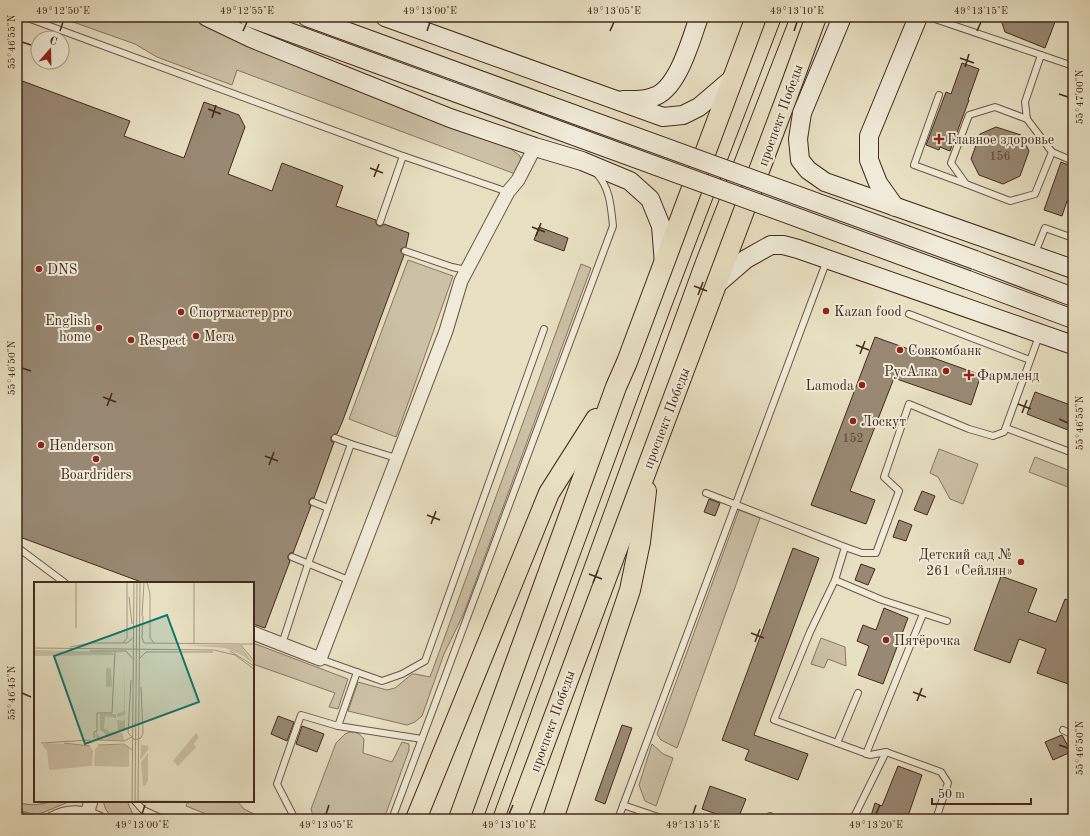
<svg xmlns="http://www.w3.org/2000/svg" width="1090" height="836" font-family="'Old Standard TT',serif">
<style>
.green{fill:#ccc1a7;stroke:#887662}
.building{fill:#998974;stroke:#432a1e}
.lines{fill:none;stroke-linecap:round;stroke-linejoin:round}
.service-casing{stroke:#6c5847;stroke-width:8}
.minor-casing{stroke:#6c5847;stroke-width:15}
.secondary-casing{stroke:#432a1e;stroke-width:20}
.primary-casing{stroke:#432a1e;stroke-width:22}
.service{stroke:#f0ebd8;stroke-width:6}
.minor{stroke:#f0ebd8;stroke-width:13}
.secondary{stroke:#f0ebd8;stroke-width:18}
.primary{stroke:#e8e0c3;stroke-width:20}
.tram{stroke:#432a1e;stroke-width:1}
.secondary-bridge-casing{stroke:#432a1e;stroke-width:20;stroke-linecap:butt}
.secondary-bridge{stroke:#f0ebd8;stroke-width:18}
.ticks{fill:none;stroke:#432a1e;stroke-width:1.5}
.poi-dot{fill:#8f2418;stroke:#f0ebd8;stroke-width:1.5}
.labels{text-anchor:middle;stroke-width:4;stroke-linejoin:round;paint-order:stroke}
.number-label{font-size:12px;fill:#584234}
.street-label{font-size:14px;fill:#432a1e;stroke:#f0ebd8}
.poi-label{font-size:14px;fill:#432a1e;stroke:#f0ebd8;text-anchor:start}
.inset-road{fill:none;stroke:#a69781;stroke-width:1}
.view{fill:#0f766e;fill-opacity:0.15;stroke:#0f766e;stroke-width:2}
.inset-edge{fill:none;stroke:#432a1e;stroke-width:2}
.neatline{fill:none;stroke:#432a1e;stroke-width:1.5}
.ticks-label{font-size:10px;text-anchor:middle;fill:#432a1e}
</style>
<rect width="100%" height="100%" fill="#e8e0c3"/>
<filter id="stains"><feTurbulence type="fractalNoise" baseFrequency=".005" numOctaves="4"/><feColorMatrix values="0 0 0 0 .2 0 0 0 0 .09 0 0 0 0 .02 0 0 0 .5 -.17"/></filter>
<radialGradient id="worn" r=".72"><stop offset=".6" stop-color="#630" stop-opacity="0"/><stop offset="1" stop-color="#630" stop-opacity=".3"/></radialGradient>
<g class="green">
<path d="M59,17H192L330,80L416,114L510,148L520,156L522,169L518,175L237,70L232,85L157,57L135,44Z"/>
<path d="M408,260L453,276L396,437L349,419Z"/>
<path d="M581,264L591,268L464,613L444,654L422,716L415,722L407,725L348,711L358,682L387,690L395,688L412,674H415L430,677Z"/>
<path d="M939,449L978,464L963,504L950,499L938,477L930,473Z"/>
<path d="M1035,457L1073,472V489L1029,472Z"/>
<path d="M739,510L760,518L677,748L661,740L657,734Z"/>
<path d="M821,638L845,647L846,666L828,659L824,668L811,664Z"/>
<path d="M253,643L348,679L338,709L329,707L335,693L253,664Z"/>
<path d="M350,732C357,732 360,734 364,739L363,753L392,762L402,742L409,744V750L384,819H314L311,809L336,743L345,734Z"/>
<path d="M652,744L663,754L673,758L656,806L645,801L639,785Z"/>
<path d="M55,801H71L37,815L17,810V802C31,807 42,804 55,801Z"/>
<path d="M103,801H127L135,819H114L106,810Z"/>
<path d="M188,801H237L244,809L264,819H205L206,814L186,806Z"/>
<path d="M640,814L651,817L650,819H627Z"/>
</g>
<g class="building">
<path d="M1000,17H1042L1055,22L1045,48L1005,32Z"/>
<path d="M962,63L979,69L968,100H969L950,151L940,147L939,150L926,145L946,92L951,94Z"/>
<path d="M17,79L130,121L124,136L184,158L204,102L239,115L245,127L228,174L272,191L282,163L343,186L336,206L376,220V223L378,226H381L384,224L409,233L406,247L401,249V252L404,255L343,420L337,434H334L331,437V441L334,442L314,498H311L309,501V504L311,506L293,553H290L288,556V559L290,561L265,628L253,624V583H144L17,536Z"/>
<path d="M996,127L1021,135L1029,151L1020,176L1003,184L979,175L971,159L980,134Z"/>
<path d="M1061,162L1073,167V203L1067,201L1062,216L1044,210Z"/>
<path d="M539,227L568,238L564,251L534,240Z"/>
<path d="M875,337L981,375L971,405L894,378L850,491L875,500L866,524L811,505Z"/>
<path d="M1035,392L1073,406V432L1027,414Z"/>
<path d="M922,491L935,496L927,515L914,510Z"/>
<path d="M709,499L720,503L715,516L704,512Z"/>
<path d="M899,520L912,525L906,541L893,537Z"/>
<path d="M793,548L819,558L754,735L808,754L798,780L745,760L749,750L722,740Z"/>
<path d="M861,564L875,569L868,585L855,580Z"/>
<path d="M1001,576L1037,589L1028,612L1056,622L1065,599L1073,602V680L1071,685L1037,673L1046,649L1019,639L1010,663L974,650Z"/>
<path d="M884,608L908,618L883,684L858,675L869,646L857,641L863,625L876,630Z"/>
<path d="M278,716L294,722L287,741L271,734Z"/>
<path d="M622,725L632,728L605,804L595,800Z"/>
<path d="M302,726L324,734L317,752L296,744Z"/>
<path d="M1062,735L1071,752L1053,760L1045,742Z"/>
<path d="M898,766L922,775L907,819H870L875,803L882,806Z"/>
<path d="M710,786L746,799L738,819H731L702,809Z"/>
</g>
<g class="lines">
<g class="service-casing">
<g id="service">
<path d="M25,17L403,156L508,192"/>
<path d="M929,17L1041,55"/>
<path d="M939,95L914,165L966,184"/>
<path d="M995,107L1027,119L1052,152L1035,194L1010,201L966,184L951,163L969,115Z"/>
<path d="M1027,119L1025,102L1041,55L1073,66"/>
<path d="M1052,152L1073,161"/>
<path d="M380,222L403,156"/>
<path d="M405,251L452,267L466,270"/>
<path d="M1035,253L1045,228L1073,238"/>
<path d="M909,314L1030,360"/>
<path d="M1006,428L1073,453"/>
<path d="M335,438L351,444L396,458"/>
<path d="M706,493L845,547L862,553H876L899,491L884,477L909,404L969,429L993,436L1004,432L1039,336"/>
<path d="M313,502L328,508"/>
<path d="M17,547L65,583"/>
<path d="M845,547L835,580L810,632L774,720L870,755L886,752"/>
<path d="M292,557L351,581"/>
<path d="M835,580L882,600L947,621"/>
<path d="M282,644L308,564L351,444"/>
<path d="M320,659L382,681L402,674L425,661L544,329"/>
<path d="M338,726L357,672"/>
<path d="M1063,730L1073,735"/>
<path d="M837,743L858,693"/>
<path d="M866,754L923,614"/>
<path d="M135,801L143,810L163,819"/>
<path d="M623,805L664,819"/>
<path d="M295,819L277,784L301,715L338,726L422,739"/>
<path d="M392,819L613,226C611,207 610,188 597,174"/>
<path d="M618,819L827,260"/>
<path d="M769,819L770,816"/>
<path d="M853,819L886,752L941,772L948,783L936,819"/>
</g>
</g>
<g class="minor-casing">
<g id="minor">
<path d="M253,633L320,659L446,331L461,281L508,192L518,180L535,147"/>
<path d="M87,814L91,801"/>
<path d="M17,818L21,819"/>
<path d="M52,819C68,810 83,811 99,819"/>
</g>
</g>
<g class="secondary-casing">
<g id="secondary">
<path d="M207,17L251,38L450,118L535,147L582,161L630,181L650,199L661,226L664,264"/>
<path d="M248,17L536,122"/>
<path d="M307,17L543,103"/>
<path d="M385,17L663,117L683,115L699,107L733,78"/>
<path d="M842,17L802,113L798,139L800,160L808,170L825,182L1073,269"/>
<path d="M623,100C633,100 643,101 653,97C678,90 691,39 699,17"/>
<path d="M895,207L878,183L869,160V136L918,17"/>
<path d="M975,260L1073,297"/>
<path d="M968,280L1073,319"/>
<path d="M716,285L746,259L771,245H783L798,249L1073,345"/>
</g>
</g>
<g class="primary-casing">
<g id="primary">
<path d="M416,819L549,493L596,419"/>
<path d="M459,819L616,387L627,362L756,17"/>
<path d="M516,819L661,431L792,83L816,17"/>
<path d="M553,819L630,590L640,542L646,491"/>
</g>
</g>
<use href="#service" class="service"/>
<use href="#minor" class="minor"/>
<use href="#secondary" class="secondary"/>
<use href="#primary" class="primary"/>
<g class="tram">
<path d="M483,819L671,308L782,17"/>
<path d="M492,819L695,262L790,17"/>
</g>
<g class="secondary-bridge-casing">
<g id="secondary-bridge">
<path d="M543,103L975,260"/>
<path d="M536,122L968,280"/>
</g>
</g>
<use href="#secondary-bridge" class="secondary-bridge"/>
</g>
<path class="ticks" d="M60,31L63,22M243,31L247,22M427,31L430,22M610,31L614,22M794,31L797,22M977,31L981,22M22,42L31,45M960,58L974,63M965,67L969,54M1059,94L1068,97M208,109L221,114M212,118L216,105M370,168L383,173M374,177L379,164M532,227L545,232M536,236L541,223M694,286L707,291M698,295L703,282M856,345L869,350M860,354L865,341M22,368L31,371M103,397L116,402M1018,404L1031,409M107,406L112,393M1022,413L1027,400M1059,419L1068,423M265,456L278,461M269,465L274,452M427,515L440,520M431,524L436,511M589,574L602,579M593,583L598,570M751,633L764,638M755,642L760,629M913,692L926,697M22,693L31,697M917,701L922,688M1059,745L1068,748M142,814L145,805M326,814L329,805M509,814L513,805M693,814L696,805M876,814L880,805"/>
<g class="poi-dot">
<path d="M937 133h4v4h4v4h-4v4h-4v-4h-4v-4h4z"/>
<circle cx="39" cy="269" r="4"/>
<circle cx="826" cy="311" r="4"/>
<circle cx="181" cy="312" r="4"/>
<circle cx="99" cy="328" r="4"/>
<circle cx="196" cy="336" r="4"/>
<circle cx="131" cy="340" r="4"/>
<circle cx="900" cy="350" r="4"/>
<circle cx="946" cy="371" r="4"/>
<path d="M967 369h4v4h4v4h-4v4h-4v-4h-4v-4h4z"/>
<circle cx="862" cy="385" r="4"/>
<circle cx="853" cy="421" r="4"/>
<circle cx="41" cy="445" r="4"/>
<circle cx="96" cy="459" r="4"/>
<circle cx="1021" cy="562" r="4"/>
<circle cx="886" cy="640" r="4"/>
</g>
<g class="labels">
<g class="number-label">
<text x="1000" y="160">156</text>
<text x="853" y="442">152</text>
</g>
<g class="street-label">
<text transform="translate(780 115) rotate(-70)" y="5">проспект Победы</text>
<text transform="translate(666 418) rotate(-69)" y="5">проспект Победы</text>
<text transform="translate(552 721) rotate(-70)" y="5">проспект Победы</text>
</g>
<g class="poi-label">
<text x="947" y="144">Главное здоровье</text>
<text x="47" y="274">DNS</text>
<text x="834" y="316">Kazan food</text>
<text x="189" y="317">Спортмастер pro</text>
<text x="91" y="325" text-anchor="end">English<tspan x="91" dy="16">home</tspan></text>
<text x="204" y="341">Мега</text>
<text x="139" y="345">Respect</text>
<text x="908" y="355">Совкомбанк</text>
<text x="938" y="376" text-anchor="end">РусАлка</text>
<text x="977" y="380">Фармленд</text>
<text x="854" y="390" text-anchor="end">Lamoda</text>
<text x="861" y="426">Лоскут</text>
<text x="49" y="450">Henderson</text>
<text x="96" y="479" text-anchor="middle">Boardriders</text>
<text x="1013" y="559" text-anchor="end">Детский сад №<tspan x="1013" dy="16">261 «Сейлян»</tspan></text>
<text x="894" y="645">Пятёрочка</text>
</g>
</g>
<g transform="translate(34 582)">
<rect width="220" height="220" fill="#e8e0c3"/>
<path d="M152,63H206L220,82L208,73L191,66ZM0,68L78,70L80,73L0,74ZM90,80L91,133L83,135V132L90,129ZM72,86H77L78,105H72ZM66,132H82V136L71,134L70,146L76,150L89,151L90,159L66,158L61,155L62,150L67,157L72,156V152L66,148ZM91,136V149L84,148L83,138L89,139ZM162,151L165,155L160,162L162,165L144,184L139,179ZM108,156V163L114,164V168L106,178ZM12,161L54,163L59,168L58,184L15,188L13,168L8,163ZM66,163H91L95,166V185L60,184L61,167ZM114,171V198L112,203L109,204L107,180Z" fill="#ccc1a7"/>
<path class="inset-road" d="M42,0V46M113,0L116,12V56L120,61M95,15L98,42M108,34L110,0M109,34L108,56L110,61L206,62L220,79M89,61L93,56V0M160,61V0M207,62H220M36,65L57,61H93L99,56M0,66L180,68L201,73L220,87M56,69H92L98,76M196,69L220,84M106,76L112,70H179M97,98L94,151L101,158L107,156L109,151L107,105M60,156V150L63,149V131H78L81,69M63,158L90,159L98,155M7,161L56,158M30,161L56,164M64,163L90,162L98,168M104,219L220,220M98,220L100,0M101,220L103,0M104,220L106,0"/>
<path class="view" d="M133,33L165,120L51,162L20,74Z"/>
<rect width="220" height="220" class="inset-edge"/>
</g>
<rect width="1090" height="836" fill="none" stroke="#e8e0c3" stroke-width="44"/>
<g transform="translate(50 50) rotate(20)"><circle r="19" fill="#f0ebd8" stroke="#ab9e8e"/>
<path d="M0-3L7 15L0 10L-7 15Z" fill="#8f2418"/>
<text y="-6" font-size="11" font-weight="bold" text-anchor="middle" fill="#432a1e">С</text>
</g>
<path d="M932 798v6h99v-6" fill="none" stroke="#432a1e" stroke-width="2"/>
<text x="938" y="798" font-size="12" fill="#432a1e" stroke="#f0ebd8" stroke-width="3" paint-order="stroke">50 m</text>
<rect x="22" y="22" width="1046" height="792" class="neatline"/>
<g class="ticks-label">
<text x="63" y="14">49°12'50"E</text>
<text x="247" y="14">49°12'55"E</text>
<text x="430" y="14">49°13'00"E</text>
<text x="614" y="14">49°13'05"E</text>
<text x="797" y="14">49°13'10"E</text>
<text x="981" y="14">49°13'15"E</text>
<text transform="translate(11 42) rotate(-90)" y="4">55°46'55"N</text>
<text transform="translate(1079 97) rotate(-90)" y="4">55°47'00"N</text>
<text transform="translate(11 368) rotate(-90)" y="4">55°46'50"N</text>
<text transform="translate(1079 423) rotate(-90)" y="4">55°46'55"N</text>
<text transform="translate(11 693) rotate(-90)" y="4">55°46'45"N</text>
<text transform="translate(1079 748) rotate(-90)" y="4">55°46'50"N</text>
<text x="142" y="828">49°13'00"E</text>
<text x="326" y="828">49°13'05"E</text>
<text x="509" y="828">49°13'10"E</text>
<text x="693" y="828">49°13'15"E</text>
<text x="876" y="828">49°13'20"E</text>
</g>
<rect width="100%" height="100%" filter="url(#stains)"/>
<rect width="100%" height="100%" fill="url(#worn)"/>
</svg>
